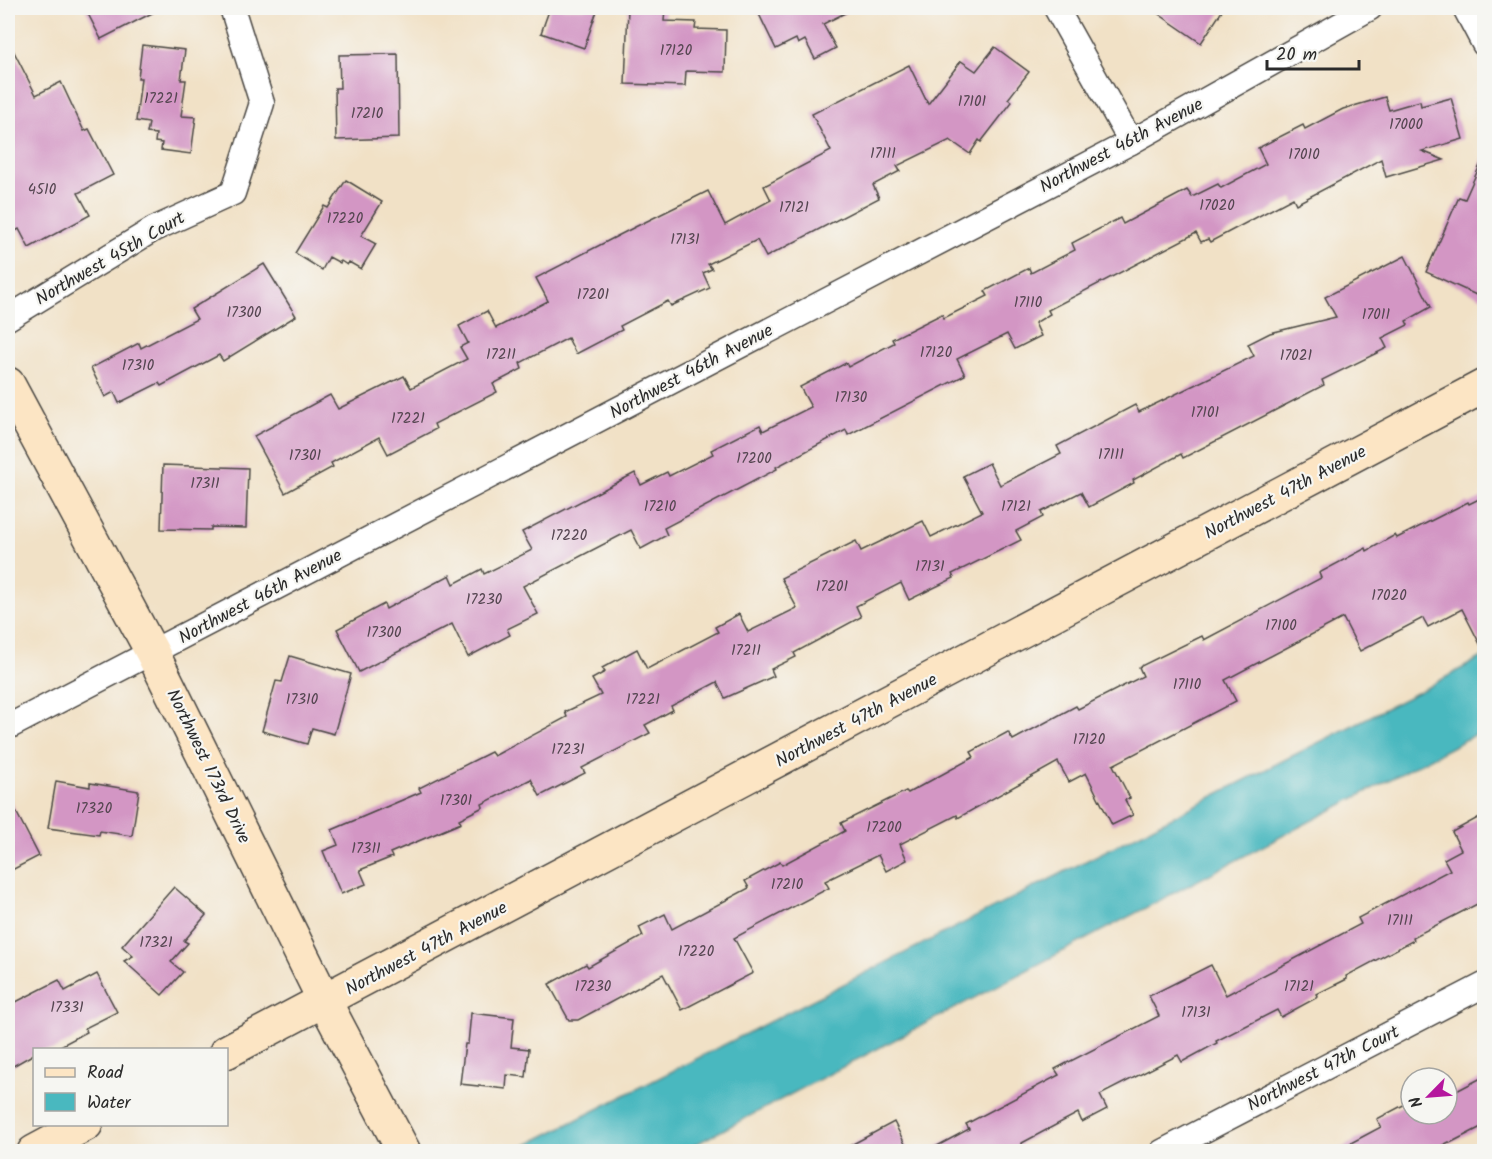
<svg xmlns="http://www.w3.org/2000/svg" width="1492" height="1159" font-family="Kalam,sans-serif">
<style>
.water{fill:#49b8bf;stroke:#3a7275;stroke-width:1.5}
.building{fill:#d396c4}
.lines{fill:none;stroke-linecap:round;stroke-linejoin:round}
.street-casing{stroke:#494642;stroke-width:27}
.secondary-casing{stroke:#494642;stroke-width:36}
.street{stroke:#fff;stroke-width:24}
.secondary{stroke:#fce5c4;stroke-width:33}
.labels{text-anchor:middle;stroke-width:4.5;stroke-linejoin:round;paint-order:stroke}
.number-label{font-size:15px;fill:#554651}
.street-label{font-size:18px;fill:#2b2b2b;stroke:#f6f6f2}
</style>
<rect width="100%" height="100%" fill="#f6f6f2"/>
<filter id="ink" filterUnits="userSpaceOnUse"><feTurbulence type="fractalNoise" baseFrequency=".0167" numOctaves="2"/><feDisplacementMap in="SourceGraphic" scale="12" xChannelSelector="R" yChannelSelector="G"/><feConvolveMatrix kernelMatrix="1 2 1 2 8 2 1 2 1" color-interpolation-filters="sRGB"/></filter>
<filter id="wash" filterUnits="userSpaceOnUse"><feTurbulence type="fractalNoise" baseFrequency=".008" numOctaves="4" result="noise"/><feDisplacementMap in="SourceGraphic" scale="24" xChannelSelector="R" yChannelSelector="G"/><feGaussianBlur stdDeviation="1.35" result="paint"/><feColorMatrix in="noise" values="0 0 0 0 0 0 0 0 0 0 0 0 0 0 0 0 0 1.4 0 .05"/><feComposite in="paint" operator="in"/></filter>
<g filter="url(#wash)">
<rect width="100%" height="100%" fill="#f1e1c6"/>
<path class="water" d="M1484,656V730L683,1151H515L1432,685Z"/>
<g id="blocks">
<g class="building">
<path d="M85,8H162L101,39Z"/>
<path d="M550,8H598L584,48L541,33Z"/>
<path d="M628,8H665L664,21L696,22L695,29L726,30L725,72L686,71L685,86L625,84Z"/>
<path d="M756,8H855L823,24L836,48L815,59L805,40L798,44L796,39L776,49Z"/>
<path d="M1150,8H1224L1201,43Z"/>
<path d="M8,40L36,95L61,82L84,131L89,129L113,175L78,193L90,215L29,248L19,229L8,235Z"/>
<path d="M142,45L185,50L181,80H186L181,116L196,117L191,154L161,150L162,143L155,142L156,134L147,133L149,123L136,121L141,78H138Z"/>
<path d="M995,47L1029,72L1008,99L1012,102L981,142L979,140L970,154L950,140L897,166L900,171L873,185L879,198L766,257L757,240L708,264L712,269L703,273L710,288L671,306L668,301L620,326L622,330L576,354L568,338L520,363L522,369L493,384L497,392L434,424L436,429L388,454L379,437L331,463L333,467L285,493L254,436L330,395L338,409L404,376L411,388L467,359L460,347L468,343L459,326L487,311L496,328L548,301L536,278L633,228L708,191L725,225L771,200L764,186L831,151L812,114L909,65L928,104L961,61L976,71Z"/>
<path d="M398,54L399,138L336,140L335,88H340L339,55Z"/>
<path d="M1385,97L1389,110L1420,101L1421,106L1451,98L1463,139L1422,151L1444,160L1386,177L1381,159L1296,204L1293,198L1210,242L1208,239L1201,242L1196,233L1048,310L1050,314L1035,323L1041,336L1015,349L1007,334L957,359L965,375L848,435L846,430L776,467L777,469L664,528L667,535L641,549L631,530L523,586L538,614L507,629L510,635L468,657L452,624L359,672L337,629L384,604L386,609L450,575L454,584L482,569L484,574L532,550L522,532L635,473L641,485L667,472L669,476L713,454L711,450L760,425L763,431L811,407L800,387L846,363L848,367L894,343L892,339L942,314L944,318L988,296L985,291L1029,268L1031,273L1075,250L1072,243L1120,218L1123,224L1187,190L1192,197L1218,184L1221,188L1266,164L1258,148L1303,125L1305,129L1343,109Z"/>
<path d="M1485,154V299L1426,272L1459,197L1465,199Z"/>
<path d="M346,180L382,202L361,236L376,244L361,269L349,262L347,265L341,261L340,263L329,257L322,270L295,253L324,206L328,208Z"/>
<path d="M1405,256L1431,307L1406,321L1408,325L1382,338L1387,348L1322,380L1324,385L1183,458L1181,454L1133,480L1134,483L1089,507L1081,492L1041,512L1043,517L1016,531L1021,540L952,574L954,578L909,600L901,583L856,606L861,617L794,653L796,657L771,669L774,676L725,698L717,682L671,706L673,710L645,725L650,733L582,768L585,773L540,796L531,779L482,804L483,807L459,819L461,823L390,853L392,857L360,870L366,884L341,894L323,851L338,845L332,830L421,792L419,788L491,752L494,756L567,717L565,712L601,695L592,679L605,672L602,668L637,649L647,669L718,632L715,627L739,614L748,632L797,608L781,578L856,541L861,551L923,521L931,537L982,512L963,476L989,463L1000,485L1061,454L1057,446L1135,405L1139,412L1254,356L1248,344L1270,333L1336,317L1325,297Z"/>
<path d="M264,264L296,316L223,361L219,355L161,386L159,383L119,403L114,392L105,397L91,368L139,343L141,348L197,319L191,309Z"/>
<path d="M163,465L248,468L246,528L211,527V530L161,529Z"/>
<path d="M1485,496V654L1462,609L1428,627L1423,618L1360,651L1343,618L1225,680L1236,701L1113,765L1130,798L1125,800L1133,815L1112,825L1086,773L1069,782L1058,762L958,818L957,815L900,844L907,860L886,871L878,855L825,881L829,888L734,938L753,973L682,1010L663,974L578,1020H569L549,984L586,964L588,967L643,936L639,927L665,914L672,929L749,888L745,881L780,862L782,865L845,831L841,823L906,791L908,793L974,757L971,752L1008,732L1013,740L1076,706L1078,709L1143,676L1139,667L1202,636L1204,640L1321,578L1319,573L1366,548L1367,551L1395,535L1397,538L1468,502L1469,504Z"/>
<path d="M290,656L351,674L334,734L312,728L307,744L262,731L276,681L282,682Z"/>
<path d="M56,781L90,787V783L139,791L132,836L100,831L99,835L48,828Z"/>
<path d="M8,796L39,856L8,872Z"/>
<path d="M1485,814V900L1413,937L1414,940L1346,976L1347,979L1317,994L1318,997L1281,1017L1277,1010L1216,1041L1217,1043L1182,1062L1178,1055L1100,1095L1107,1109L1082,1122L1078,1113L1022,1143V1145L1010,1152H926L969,1129L966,1124L1059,1075L1055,1069L1159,1016L1149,996L1211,965L1226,995L1361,924L1358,918L1450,870L1444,859L1461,850L1452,832Z"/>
<path d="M174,887L206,915L184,941L188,943L171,962L183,972L162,995L124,961L133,956L122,946Z"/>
<path d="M97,974L117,1012L85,1028L87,1032L53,1050H34V1054L8,1069V1006L59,980L65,991Z"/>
<path d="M471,1013L514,1018L511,1047L529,1049L526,1077L507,1075L506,1089L460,1084L465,1044H468Z"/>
<path d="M1485,1076V1125L1450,1143L1449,1142L1429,1152H1334L1381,1127L1377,1119L1411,1101V1114H1447V1096Z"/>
<path d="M894,1122L909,1152H838Z"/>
</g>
</g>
</g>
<g filter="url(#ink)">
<use href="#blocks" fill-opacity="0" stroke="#494642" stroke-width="1.5"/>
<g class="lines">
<g class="street-casing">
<g id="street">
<path d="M1056,8L1131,142"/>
<path d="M1465,8L1484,44"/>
<path d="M8,318L154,229L233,193L262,103L232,8"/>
<path d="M8,727L1131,142L1370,8"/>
<path d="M1162,1152L1484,985"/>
</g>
</g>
<g class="secondary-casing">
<g id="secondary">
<path d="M8,384L152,652L325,1002L404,1152"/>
<path d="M226,1052L1484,386"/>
<path d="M34,1152L86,1124"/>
</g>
</g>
<use href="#street" class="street"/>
<use href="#secondary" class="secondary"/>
</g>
</g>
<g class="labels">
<g class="number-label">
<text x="676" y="55">17120</text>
<text x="161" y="103">17221</text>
<text x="972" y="106">17101</text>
<text x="367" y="118">17210</text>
<text x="1406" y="129">17000</text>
<text x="883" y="158">17111</text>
<text x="1304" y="159">17010</text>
<text x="42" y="194">4510</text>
<text x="1217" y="210">17020</text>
<text x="794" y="212">17121</text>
<text x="345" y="223">17220</text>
<text x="685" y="244">17131</text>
<text x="593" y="299">17201</text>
<text x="1028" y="307">17110</text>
<text x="244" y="317">17300</text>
<text x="1376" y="319">17011</text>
<text x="936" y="357">17120</text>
<text x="501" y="359">17211</text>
<text x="1296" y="360">17021</text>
<text x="138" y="370">17310</text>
<text x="851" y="402">17130</text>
<text x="1205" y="417">17101</text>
<text x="408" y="423">17221</text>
<text x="1111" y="459">17111</text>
<text x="305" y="460">17301</text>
<text x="754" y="463">17200</text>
<text x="205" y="488">17311</text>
<text x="660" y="511">17210</text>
<text x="1016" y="511">17121</text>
<text x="569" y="540">17220</text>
<text x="930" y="571">17131</text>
<text x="832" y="591">17201</text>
<text x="1389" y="600">17020</text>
<text x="484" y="604">17230</text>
<text x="1281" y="630">17100</text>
<text x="384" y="637">17300</text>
<text x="746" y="655">17211</text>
<text x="1187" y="689">17110</text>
<text x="302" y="704">17310</text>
<text x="643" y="704">17221</text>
<text x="1089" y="744">17120</text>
<text x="568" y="754">17231</text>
<text x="456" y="805">17301</text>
<text x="94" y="813">17320</text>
<text x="884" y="832">17200</text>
<text x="366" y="853">17311</text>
<text x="787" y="889">17210</text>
<text x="1400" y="925">17111</text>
<text x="156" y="947">17321</text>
<text x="696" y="956">17220</text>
<text x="593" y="991">17230</text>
<text x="1299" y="991">17121</text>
<text x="67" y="1012">17331</text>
<text x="1196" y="1017">17131</text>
</g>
<g class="street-label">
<text transform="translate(1121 145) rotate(-28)" y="6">Northwest 46th Avenue</text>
<text transform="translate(110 258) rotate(-30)" y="6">Northwest 45th Court</text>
<text transform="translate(691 371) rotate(-28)" y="6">Northwest 46th Avenue</text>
<text transform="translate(1285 492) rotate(-28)" y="6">Northwest 47th Avenue</text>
<text transform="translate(260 596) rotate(-28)" y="6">Northwest 46th Avenue</text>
<text transform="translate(856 720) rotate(-28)" y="6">Northwest 47th Avenue</text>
<text transform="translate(209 766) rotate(64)" y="6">Northwest 173rd Drive</text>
<text transform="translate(426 948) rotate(-28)" y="6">Northwest 47th Avenue</text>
<text transform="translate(1323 1068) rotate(-27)" y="6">Northwest 47th Court</text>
</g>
</g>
<rect width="1492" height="1159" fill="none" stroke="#f6f6f2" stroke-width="30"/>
<rect x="33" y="1048" width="195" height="78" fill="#f6f6f2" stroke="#a5a5a2" stroke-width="1.5"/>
<rect x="45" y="1068" width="30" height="9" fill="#fce5c4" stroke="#a5a5a2" stroke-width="1.5"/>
<text x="87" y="1078" font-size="18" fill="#2b2b2b">Road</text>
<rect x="45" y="1093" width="30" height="18" fill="#49b8bf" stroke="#a5a5a2" stroke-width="1.5"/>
<text x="87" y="1108" font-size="18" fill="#2b2b2b">Water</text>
<g transform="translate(1429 1096) rotate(245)"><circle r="28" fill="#f6f6f2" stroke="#a5a5a2" stroke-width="1.5"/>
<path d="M0-4.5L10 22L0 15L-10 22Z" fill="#b5179e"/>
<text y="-9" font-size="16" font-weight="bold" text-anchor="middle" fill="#2b2b2b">N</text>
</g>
<path d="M1267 60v9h92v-9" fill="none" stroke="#2b2b2b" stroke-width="3"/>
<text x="1276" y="60" font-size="18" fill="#2b2b2b" stroke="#f6f6f2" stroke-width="4.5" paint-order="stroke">20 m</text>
</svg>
